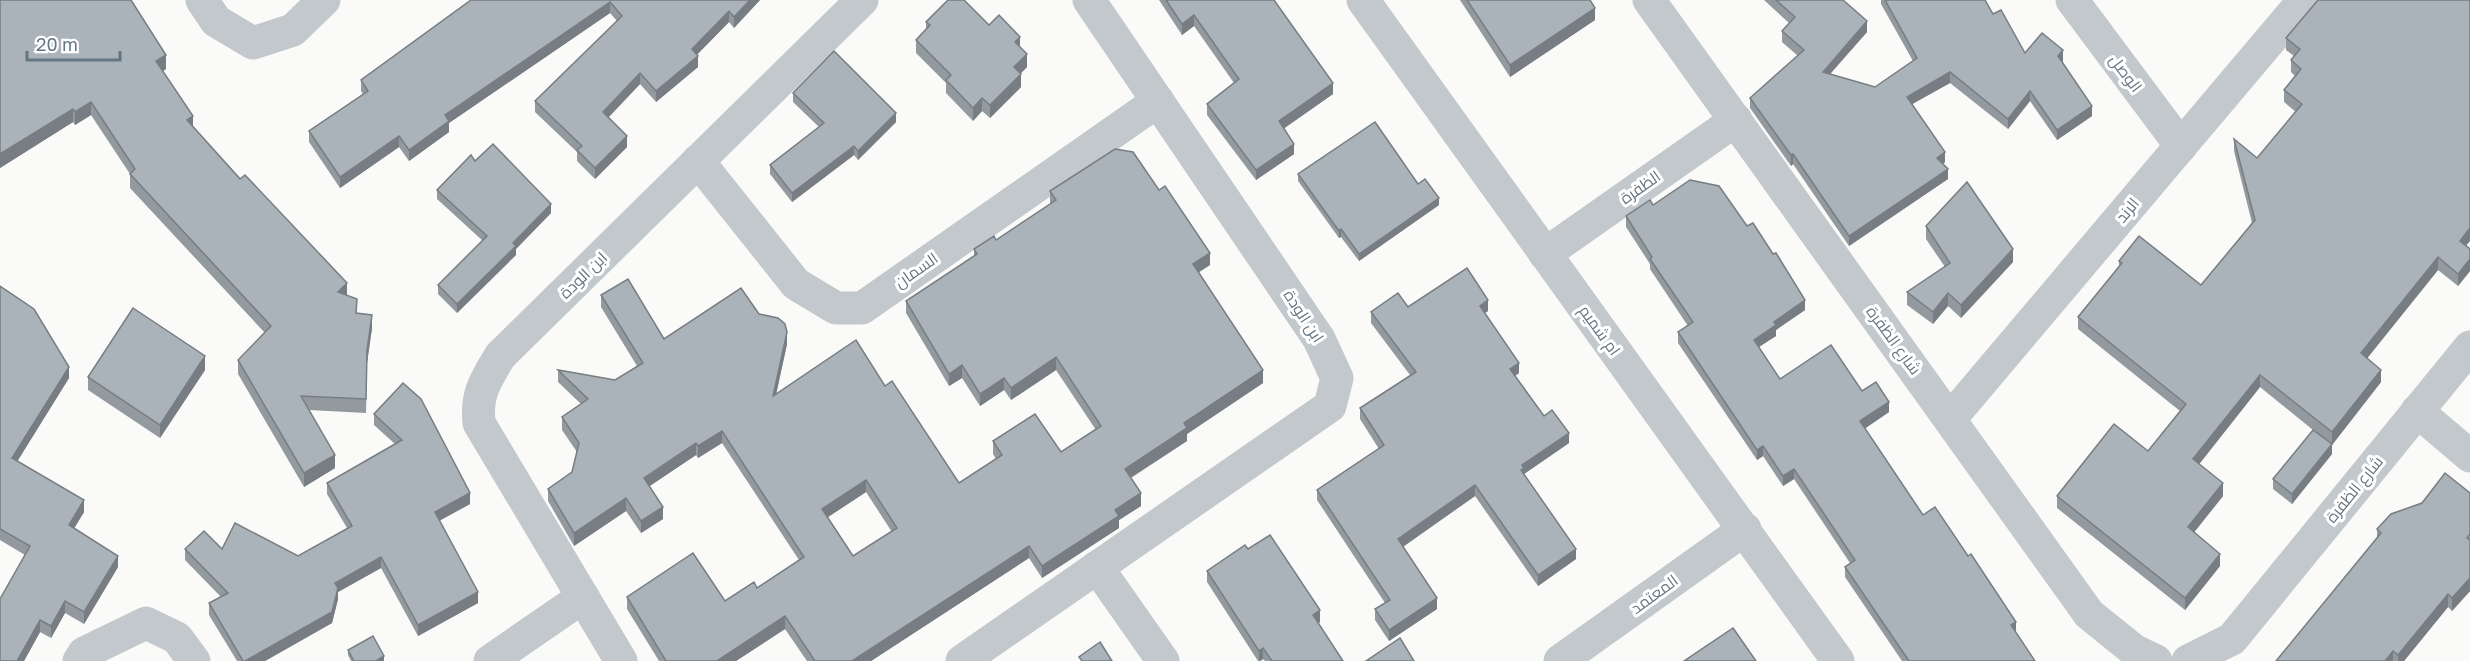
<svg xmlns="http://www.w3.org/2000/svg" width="2470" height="661" font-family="'Golos Text',Cairo,sans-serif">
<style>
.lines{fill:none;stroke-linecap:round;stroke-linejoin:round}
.street{stroke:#c3c8cc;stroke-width:33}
.wall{fill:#929a9f;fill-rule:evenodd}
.shaded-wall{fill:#777d82}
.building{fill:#aab3b9;stroke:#777d82;stroke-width:1.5;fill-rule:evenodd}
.labels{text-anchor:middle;stroke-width:6;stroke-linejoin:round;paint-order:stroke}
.street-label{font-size:16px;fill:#657683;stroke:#fff}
</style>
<rect width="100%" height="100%" fill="#fafaf8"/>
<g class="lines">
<g class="street">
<path d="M202,0L216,21L253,43L293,30L324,0"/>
<path d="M1363,0L1838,661"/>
<path d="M1649,0L2089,614L2135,651L2156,661"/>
<path d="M2072,0L2181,146"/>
<path d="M698,161L796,284L836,308H862L1158,101"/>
<path d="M1545,254L1736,120"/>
<path d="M2417,411L2470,456"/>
<path d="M1950,419L2304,0"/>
<path d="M1097,567L1163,661"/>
<path d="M79,661L84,653L146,623L177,638L194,661"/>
<path d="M490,661L583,597"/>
<path d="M621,661L479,423C476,394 485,381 500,356L862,0"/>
<path d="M962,661L1330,406L1337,378L1319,339L1089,0"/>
<path d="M1560,661L1745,529"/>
<path d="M2188,661L2232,639L2470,347"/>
</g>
</g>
<g class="wall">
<path d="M0,0L166,69L163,71L193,126L347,295L357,313L372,328L367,363L366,413L309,410L335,468L304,487L238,374V360L265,333L130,188V174L91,115L75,125L73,122L0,168Z"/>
<path d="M471,0H760L734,28L729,22L697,54L698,67L656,102L640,84L608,118L627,147L595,179L577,161V152L535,112V101L617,21L610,13L449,123V132L409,161L399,147L340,188L309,142V131L363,94L361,91V80Z"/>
<path d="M1159,0H1274L1333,94L1284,128L1294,154L1256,180L1207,115V104L1234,83L1194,26L1182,35Z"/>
<path d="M1460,0H1590L1595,20L1510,77Z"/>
<path d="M1764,0H1843L1867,32L1830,74L1875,87L1913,61L1881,4V0H1985L1993,14L2025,53L2063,61L2062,62L2092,116L2057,140L2030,101L2008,129L1950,83L1912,104L1945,162L1943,164L1948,179L1849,246L1793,164L1791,166L1750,108V98L1798,56L1782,42V31L1789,23Z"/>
<path d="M2470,0V241L2466,245L2470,249V271L2458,286L2438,270L2367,358L2381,382L2332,445L2322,437L2332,454L2292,504L2273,489V479L2313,430L2260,387L2199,464L2223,496L2194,532L2220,566L2185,610L2057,508V496L2148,451L2180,411L2078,329V317L2119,266V261L2201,285L2252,223L2234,151V139L2257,158L2296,112L2284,102V90L2295,76L2291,72V60L2294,56L2286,50V38L2343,1Z"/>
<path d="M926,22L989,25L1020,47L1027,67L1020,74L1021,87L990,118L982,111L973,121L946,93V83L916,53V40L926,29Z"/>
<path d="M793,93L896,122L858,160L854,155L792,202L770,174V165L819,127L793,102Z"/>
<path d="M475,161L551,213L516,249V255L457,313L438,294V285L483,241L437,199V190Z"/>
<path d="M1298,174L1418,184L1439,205L1359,261L1341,237L1339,238L1298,181Z"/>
<path d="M1159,190L1210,265L1199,272L1263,383L1187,434V441L1131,478L1141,506L1119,520V528L1042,578L1029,558L871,661H807L785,629L736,661H659L627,609V597L725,601L757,588L799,560L722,443L698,458L696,455L649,486L663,519L641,533L626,511L574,546L548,501V489L572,472L577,452L562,430V417L581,404L558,382V370L615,380L637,366L601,307V295L664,339L759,314L787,344L776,394L885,386L959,483L996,459L993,454V441L1061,452L1096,430L1056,370L1011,400L1004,390L980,406L962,378L949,386L906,313V301L974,256V249L996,240L1050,204V191ZM866,492L892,532L853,556L828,517Z"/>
<path d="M1653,205L1805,310L1776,330V336L1759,347L1780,379L1862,391L1889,412L1865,428L1923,515L2016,633L2035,661H1902L1845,577V567L1850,563L1794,479L1783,486L1763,456L1757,460L1678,343V332L1688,326L1650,269V264L1626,227V216Z"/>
<path d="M1926,226L2013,262L1961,318L1948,306L1933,324L1907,305V292L1945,267L1926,239Z"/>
<path d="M0,286L69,378L17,461L84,512L74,528L118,567L84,624L65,613L51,638L40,632L24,661H0L25,555L0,540Z"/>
<path d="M1408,307L1488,311L1485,313L1519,373L1515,376L1544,416L1569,443L1524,474L1576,559L1538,586L1475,496L1403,547L1437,609L1389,641L1375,620V609L1385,603L1317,500V490L1379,449L1360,419V408L1410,375L1371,323V312Z"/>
<path d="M205,370L160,438L88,390V377Z"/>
<path d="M374,414L470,504L439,521L478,603L418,636L381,568L338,592V599L332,623L265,661H237L209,615V603L221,597L185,560V549L298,556L347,528L327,494V483L395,444L374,425Z"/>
<path d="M2470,493V591L2452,611L2448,607L2404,661H2276L2377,539V529Z"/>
<path d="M1248,549L1320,622L1318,623L1343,661H1265L1263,659L1261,661H1258L1207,582V571Z"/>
<path d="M348,650L384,661H351L348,655Z"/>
</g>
<g class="shaded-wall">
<path d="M750,0H760L734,28V17Z"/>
<path d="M610,2V13L449,123V132L409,161V150L445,115Z"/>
<path d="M1595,8V20L1510,77V65Z"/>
<path d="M729,11V22L692,60V49Z"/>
<path d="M1194,15V26L1182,35V24Z"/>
<path d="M1867,21V32L1823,82V72Z"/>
<path d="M1020,37V50L1015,42Z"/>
<path d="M2063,50V61L2058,67V56Z"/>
<path d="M1027,54V67L1014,80V67Z"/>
<path d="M166,55V69L156,75V61Z"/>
<path d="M698,56V67L656,102V91Z"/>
<path d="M1950,72V83L1907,107V97Z"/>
<path d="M640,73V84L603,123V112Z"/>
<path d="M1021,74V87L990,118V105Z"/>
<path d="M1333,83V94L1279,132V121Z"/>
<path d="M2030,91V101L2008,129V119Z"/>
<path d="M982,98V111L973,121V108Z"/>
<path d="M91,102V115L75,125V112Z"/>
<path d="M2092,106V116L2057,140V130Z"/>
<path d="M73,109V122L0,168V154Z"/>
<path d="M896,113V122L858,160V151Z"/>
<path d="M193,116V130L187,120Z"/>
<path d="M399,136V147L340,188V177Z"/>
<path d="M627,136V147L595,179V168Z"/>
<path d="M1294,144V154L1256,180V170Z"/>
<path d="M854,146V155L792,202V193Z"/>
<path d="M1945,152V162L1937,168V158Z"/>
<path d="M1793,154V164L1791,166V155Z"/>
<path d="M1948,169V179L1849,246V236Z"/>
<path d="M1439,198V205L1359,261V254Z"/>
<path d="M551,204V213L516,249V255L457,313V304L513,243Z"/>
<path d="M2470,228V241L2460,253V241Z"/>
<path d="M1341,229V237L1339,238V231Z"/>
<path d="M2013,249V262L1961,318V305Z"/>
<path d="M1210,253V265L1193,276V264Z"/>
<path d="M2438,257V270L2361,366V353Z"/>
<path d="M2470,259V271L2458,286V274Z"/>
<path d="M347,283V296L338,292Z"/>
<path d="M1948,293V306L1933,324V312Z"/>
<path d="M1488,300V311L1480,316V306Z"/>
<path d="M1805,300V310L1776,330V336L1754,350V340L1774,322Z"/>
<path d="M372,315V328L367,363L366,413L367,350Z"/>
<path d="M787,332V344L773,409V396Z"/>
<path d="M205,356V370L160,438V425Z"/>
<path d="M1056,357V370L1011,400V388Z"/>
<path d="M1519,363V373L1510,379V369Z"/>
<path d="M962,365V378L949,386V374Z"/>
<path d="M69,367V378L12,470V458Z"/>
<path d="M1263,370V383L1187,434V441L1125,481V469L1184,423Z"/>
<path d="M2381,370V382L2332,445V432Z"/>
<path d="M2260,375V387L2193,472V459Z"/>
<path d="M1004,378V390L980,406V394Z"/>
<path d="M1889,402V412L1860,432V421Z"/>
<path d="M722,431V443L698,458V446Z"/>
<path d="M1569,433V443L1524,474L1521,470L1522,465Z"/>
<path d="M696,443V455L644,490V478Z"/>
<path d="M2332,444V454L2292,504V494Z"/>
<path d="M1763,446V456L1757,460V450Z"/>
<path d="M335,455V468L304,487V473Z"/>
<path d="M1794,469V479L1783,486V476Z"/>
<path d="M866,480V492L822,521V509Z"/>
<path d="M2223,483V496L2188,540V527Z"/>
<path d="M1475,485V496L1398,550V539Z"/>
<path d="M470,493V504L435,523V512Z"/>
<path d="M1141,493V506L1119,520V528L1042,578V566L1115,510Z"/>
<path d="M626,498V511L574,546V533Z"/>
<path d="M84,500V512L69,537V525Z"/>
<path d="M663,507V519L641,533V521Z"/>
<path d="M1029,546V558L871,661H852Z"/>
<path d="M1576,549V559L1538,586V575Z"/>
<path d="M2220,554V566L2185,610V598Z"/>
<path d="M118,556V567L84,624V612Z"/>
<path d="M381,557V568L338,592V599L332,623L265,661H245L335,583Z"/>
<path d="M2470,578V591L2452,611V598Z"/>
<path d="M478,592V603L418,636V625Z"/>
<path d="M2448,594V607L2404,661H2398V655Z"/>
<path d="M1437,598V609L1389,641V630Z"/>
<path d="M65,601V613L51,638V626Z"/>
<path d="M1320,610V622L1313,627V615Z"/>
<path d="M785,616V629L736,661H717Z"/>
<path d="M40,620V632L24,661H17Z"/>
<path d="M2016,622V633L2011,625Z"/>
<path d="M1263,648V659L1259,661V651Z"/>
<path d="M2393,651V661H2385Z"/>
<path d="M384,656V661H376Z"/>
</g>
<g class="building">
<path d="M0,0H131L166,55L156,61L193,116L187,120L240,179L245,175L347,283L338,292L357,299L356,313L372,315L367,350L366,399L301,396L335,455L304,473L238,360L271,326L130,174L135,169L91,102L75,112L73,109L0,154Z"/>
<path d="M471,0H750L734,17L729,11L692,49L698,56L656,91L640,73L603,112L627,136L595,168L577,150L582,146L535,101L622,16L610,2L445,115L449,121L409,150L399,136L340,177L309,131L368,91L361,80Z"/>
<path d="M948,0H964L989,25L999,15L1020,37L1015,42L1027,54L1014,67L1021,74L990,105L982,98L973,108L946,80L951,75L916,40L930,25L926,22Z"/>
<path d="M1166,0H1274L1333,83L1279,121L1294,144L1256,170L1207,104L1239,79L1194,15L1182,24Z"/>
<path d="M1467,0H1590L1595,8L1510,65Z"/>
<path d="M1776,0H1843L1867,21L1823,72L1875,87L1917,58L1885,0H1985L1993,14L2001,10L2025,53L2042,33L2063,50L2058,56L2092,106L2057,130L2030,91L2008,119L1950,72L1907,97L1945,152L1937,158L1948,169L1849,236L1793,154L1791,155L1750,98L1804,50L1782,31L1795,17Z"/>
<path d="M2318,0H2470V228L2460,241L2470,249V259L2458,274L2438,257L2361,353L2381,370L2332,432L2260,375L2193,459L2223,483L2188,527L2220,554L2185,598L2057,496L2114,424L2148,451L2186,404L2078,317L2122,263L2119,261L2139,236L2201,285L2255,220L2234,139L2257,158L2302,104L2284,90L2301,69L2291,60L2300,49L2286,38Z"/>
<path d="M834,51L896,113L858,151L854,146L792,193L770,165L824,123L793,93Z"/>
<path d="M1375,122L1418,184L1425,179L1439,198L1359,254L1341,229L1339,231L1298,174Z"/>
<path d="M493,144L551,204L513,243L516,246L457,304L438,285L487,236L437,190L471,155L475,161Z"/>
<path d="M1115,149L1133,152L1159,190L1165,186L1210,253L1193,264L1263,370L1184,423L1187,428L1125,469L1141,493L1115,510L1119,516L1042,566L1029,546L852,661H815L785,616L717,661H666L627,597L693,553L725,601L754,582L757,588L804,557L722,431L698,446L696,443L644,478L663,507L641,521L626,498L574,533L548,489L572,472L579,443L562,417L588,399L558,370L615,380L643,363L601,295L628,279L664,339L741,288L759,314L778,318L785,324L787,332L773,396L856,340L885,386L892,381L959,483L1002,455L993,441L1035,414L1061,452L1101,426L1056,357L1011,388L1004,378L980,394L962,365L949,374L906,301L977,254L974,249L994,236L996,240L1056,200L1050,191ZM866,480L897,528L853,556L822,509Z"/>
<path d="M1690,180L1719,186L1747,226L1753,223L1773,254L1776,253L1805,300L1774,322L1776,325L1754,340L1780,379L1831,345L1862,391L1876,382L1889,402L1860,421L1923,515L1935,507L1968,556L1971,554L2016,622L2011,625L2035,661H1909L1845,567L1855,560L1794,469L1783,476L1763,446L1757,450L1678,332L1693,322L1650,259L1652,257L1626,216L1650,200L1653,205Z"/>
<path d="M1967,182L2013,249L1961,305L1948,293L1933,312L1907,292L1950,263L1926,226Z"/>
<path d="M1467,268L1488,300L1480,306L1519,363L1510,369L1544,416L1552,410L1569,433L1522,465L1524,468L1521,470L1576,549L1538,575L1475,485L1398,539L1437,598L1389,630L1375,609L1390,600L1317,490L1384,445L1360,408L1416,372L1371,312L1398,293L1408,307Z"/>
<path d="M0,286L34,309L69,367L12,458L84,500L69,525L118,556L84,612L65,601L51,626L40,620L17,661H0V599L30,546L0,529Z"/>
<path d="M133,308L205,356L160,425L88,377Z"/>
<path d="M403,383L421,399L470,493L435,512L478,592L418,625L381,557L335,583L338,588L332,612L245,661H243L209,603L228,593L185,549L204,531L222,549L235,523L298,556L352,526L327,483L402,440L374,414Z"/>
<path d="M2313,430L2332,444L2292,494L2273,479Z"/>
<path d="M2445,473L2470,493V534L2467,538L2470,540V578L2452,598L2448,594L2398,655L2393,651L2385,661H2276L2381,533L2377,529L2391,514L2422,503Z"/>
<path d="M1270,535L1320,610L1313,615L1343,661H1272L1263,648L1259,651L1207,571L1245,545L1248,549Z"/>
<path d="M1733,628L1756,661H1684Z"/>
<path d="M373,636L384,656L376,661H354L348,650Z"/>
<path d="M1400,638L1414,661H1366Z"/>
<path d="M1100,642L1112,661H1082L1079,657Z"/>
</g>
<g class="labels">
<g class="street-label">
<text transform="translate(2126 73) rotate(53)" y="6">الوصل</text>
<text transform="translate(1640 187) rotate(-35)" y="6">الظفرة</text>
<text transform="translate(2127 210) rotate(-50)" y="6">الرند</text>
<text transform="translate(916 270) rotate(-35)" y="6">السمان</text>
<text transform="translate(583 275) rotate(-44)" y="6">ابن الودة</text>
<text transform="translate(1304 316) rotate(57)" y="6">ابن الودة</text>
<text transform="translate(1600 330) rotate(54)" y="6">ام شميم</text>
<text transform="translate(1894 340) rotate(54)" y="6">شارع الظفرة</text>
<text transform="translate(2354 489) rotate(-51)" y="6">شارع الظفرة</text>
<text transform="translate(1654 594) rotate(-36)" y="6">المعتمد</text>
</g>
</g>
<path d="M27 51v9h93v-9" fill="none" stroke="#657683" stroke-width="3"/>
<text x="36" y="51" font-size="18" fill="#657683" stroke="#ffffff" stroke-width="4.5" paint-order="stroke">20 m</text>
</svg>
